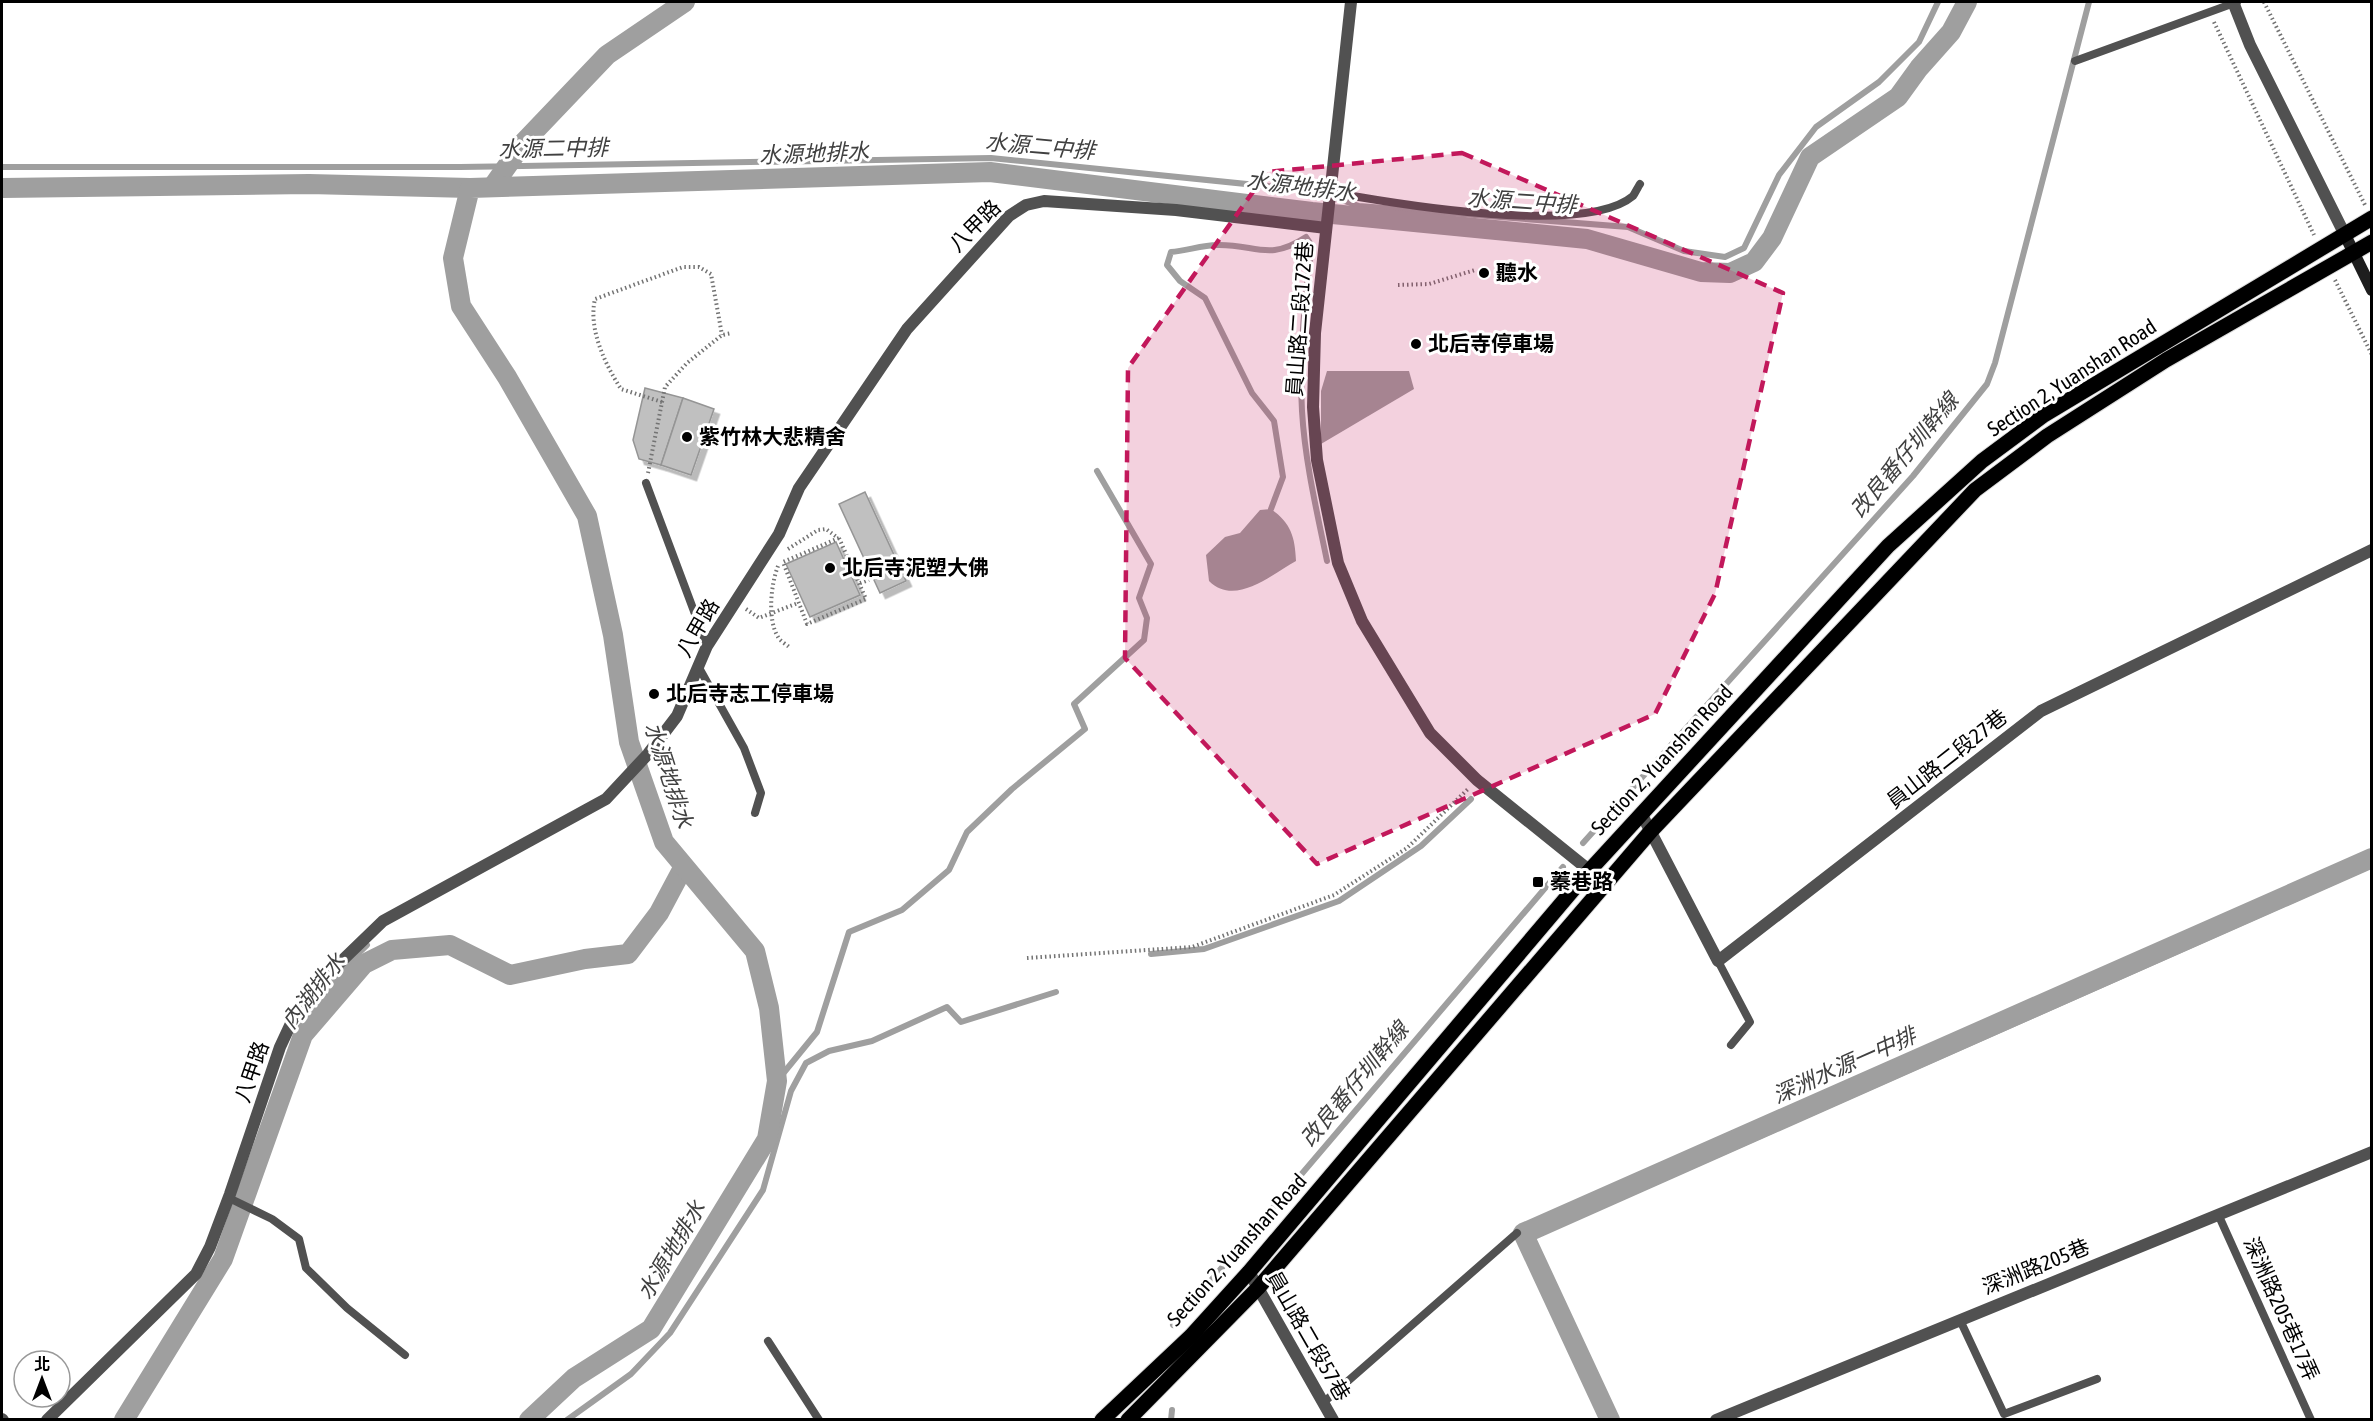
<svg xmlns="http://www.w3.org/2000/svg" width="2373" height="1421" font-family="'Asap Condensed','Noto Sans TC',sans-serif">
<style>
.water{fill:#9f9f9f}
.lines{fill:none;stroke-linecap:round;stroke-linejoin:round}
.stream{stroke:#9f9f9f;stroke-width:6}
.canal{stroke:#9f9f9f;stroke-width:20}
.building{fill:#c0c0c0;stroke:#959595;stroke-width:1.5;filter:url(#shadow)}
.primary-casing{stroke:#dbdbdb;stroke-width:17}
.path{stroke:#737373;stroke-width:4;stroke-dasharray:1.5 3;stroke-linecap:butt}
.lane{stroke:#515151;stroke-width:8}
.street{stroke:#515151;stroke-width:12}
.secondary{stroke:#1e1e1e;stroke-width:12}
.primary{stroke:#000;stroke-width:15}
.marked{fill:#c2185b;fill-opacity:0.2;stroke:#c2185b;stroke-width:4.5;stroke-dasharray:12 8;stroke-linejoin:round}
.poi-dot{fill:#000;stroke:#fff;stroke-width:2}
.labels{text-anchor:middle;stroke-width:6;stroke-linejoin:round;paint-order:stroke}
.street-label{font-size:21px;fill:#000;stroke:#fff}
.poi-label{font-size:21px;font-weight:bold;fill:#000;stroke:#fff;text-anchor:start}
.water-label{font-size:22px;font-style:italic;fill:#404040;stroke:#fff}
</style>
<defs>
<filter id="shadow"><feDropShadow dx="5.5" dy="5.5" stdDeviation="0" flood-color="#0004"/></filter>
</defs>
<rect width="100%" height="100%" fill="#fff"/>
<g class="water">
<path d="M1327,371H1409L1414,389L1321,444V391Z"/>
<path d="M1271,509C1291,523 1295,537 1296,561C1271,575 1235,607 1209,581L1206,555L1225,537L1240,533L1260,510Z"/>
</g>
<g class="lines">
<g class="stream">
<path d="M2,167H460L991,158L1315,191L1359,206L1628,227L1684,251L1725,257L1744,248L1779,175L1816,127L1879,82L1919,42L1938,2"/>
<path d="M1311,213L1312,212"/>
<path d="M1271,509L1283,477L1274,421L1252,393L1205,298L1180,281L1167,265L1171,252C1186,251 1202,245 1217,245C1256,244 1268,262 1306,237L1312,246C1304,301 1299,356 1302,411C1305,462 1317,512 1327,561"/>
<path d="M1583,843L1913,476L1987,384L1995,363L2089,2"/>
<path d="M1151,954L1204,949L1339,901L1421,846L1471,799"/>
<path d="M303,1035C318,997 337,973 367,945"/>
<path d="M777,1081L817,1032L849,932L902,910L949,870L967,832L1012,789L1085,729L1074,704L1144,640L1147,618L1139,598L1151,564L1097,471"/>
<path d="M1534,1237L2372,865"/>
<path d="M1173,1325L1563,867"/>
<path d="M567,1420L631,1374L670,1333L763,1190L791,1091L806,1063L829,1051L872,1041L947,1007L961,1022L1056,992"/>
<path d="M1171,1420L1172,1410"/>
</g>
<g class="canal">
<path d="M493,186L524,142L607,55L685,2"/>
<path d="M2,188L309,184L470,188"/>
<path d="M124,1420L223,1259L303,1035L364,964L392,950L450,945L510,975L585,959L628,954L659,913L683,868"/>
<path d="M529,1420L574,1378L651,1329L767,1139L777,1081L769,1008L755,951L664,842L629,742L613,635L587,516L507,377L461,306L453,258L470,188L990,172L1312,212L1587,239L1701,272L1730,273L1754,262L1772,238L1810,157L1898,97L1919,68L1951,32L1967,2"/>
<path d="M1610,1420L1523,1233L2372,858"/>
</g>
</g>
<g class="building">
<path d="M645,388L683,398L661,465L639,459L633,440Z"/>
<path d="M683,398L714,409L691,475L661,465Z"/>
<path d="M865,492L906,581L880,593L839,504Z"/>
<path d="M836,542L860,595L810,617L786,564Z"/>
</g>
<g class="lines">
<g class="primary-casing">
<g id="primary">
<path d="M1102,1420L1191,1336L1249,1272L1589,871L1888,546L1982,461L2044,415L2372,218"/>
<path d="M1128,1420L1258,1288L1651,831L1975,490L2047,436L2166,360L2372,242"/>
</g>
</g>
<g class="path">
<path d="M2264,2L2365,205"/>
<path d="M2214,22L2314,235"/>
<path d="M2335,280L2372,355"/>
<path d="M1398,285L1429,284L1475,270"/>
<path d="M662,402L621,389C605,364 588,329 595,299L683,267H699L711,274L722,335"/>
<path d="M648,473L665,387L687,363L722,335L732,333"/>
<path d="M839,538L866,599L807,624L783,562Z"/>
<path d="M788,549L818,530L826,529L838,538"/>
<path d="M778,566C771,584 767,619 778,637C780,641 786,644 789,647"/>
<path d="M860,583L869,580"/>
<path d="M746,609L759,618L798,603"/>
<path d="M1027,958L1192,947L1334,895L1407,848L1468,789"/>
</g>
<g class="lane">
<path d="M2075,61L2237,2"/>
<path d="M1330,192C1391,203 1585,237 1633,196C1635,193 1638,187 1640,184"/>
<path d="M646,483L707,646"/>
<path d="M698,666L744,748L761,793L755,813"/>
<path d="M1718,961L1750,1022L1731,1045"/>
<path d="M229,1198L272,1219L299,1239L306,1268L347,1308L405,1355"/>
<path d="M2218,1214L2311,1420"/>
<path d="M1960,1320L2004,1414L2097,1379"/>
<path d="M768,1341L819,1420"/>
<path d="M1324,1402L1517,1233"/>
</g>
<g class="street">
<path d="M1351,2L1315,333L1313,407L1317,460L1338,563L1362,621L1430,733L1477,780L1605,883"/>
<path d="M2233,2L2250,45L2345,235"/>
<path d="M1641,813L1718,961L2041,711L2372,550"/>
<path d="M1249,1272L1333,1420"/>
<path d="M2,1419L3,1420"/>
<path d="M47,1420L196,1274L210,1247L230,1194L280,1047L294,1017L324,978L383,921L606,799L648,754L677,716L707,646L779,534L799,488L907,329L1009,216L1026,205L1044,201L1176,210L1326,228"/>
<path d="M1716,1420L2372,1152"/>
</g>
<path class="secondary" d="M2345,235L2372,290"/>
<use href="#primary" class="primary"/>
</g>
<path class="marked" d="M1462,153L1783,293L1715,594L1655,714L1317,864L1125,658L1128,368L1267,172Z"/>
<g class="poi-dot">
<circle cx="1484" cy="273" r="6"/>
<circle cx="1416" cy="344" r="6"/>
<circle cx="687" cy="437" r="6"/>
<circle cx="830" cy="568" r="6"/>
<circle cx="654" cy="694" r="6"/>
<rect x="1532" y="876" width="12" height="12" rx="3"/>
</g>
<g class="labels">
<g class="street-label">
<text transform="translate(975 226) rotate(-45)" y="7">八甲路</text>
<text transform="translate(1300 319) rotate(-86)" y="7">員山路二段172巷</text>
<text transform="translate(2072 378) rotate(-33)" y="7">Section 2, Yuanshan Road</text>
<text transform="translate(698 628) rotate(-60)" y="7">八甲路</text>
<text transform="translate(1947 759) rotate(-38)" y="7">員山路二段27巷</text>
<text transform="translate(1662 760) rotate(-47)" y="7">Section 2, Yuanshan Road</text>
<text transform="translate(252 1072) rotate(-71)" y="7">八甲路</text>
<text transform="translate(1237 1250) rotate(-48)" y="7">Section 2, Yuanshan Road</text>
<text transform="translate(2036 1267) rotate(-22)" y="7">深洲路205巷</text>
<text transform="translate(2281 1309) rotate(66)" y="7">深洲路205巷17弄</text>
<text transform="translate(1308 1336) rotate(60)" y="7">員山路二段57巷</text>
</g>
<g class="poi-label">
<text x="1496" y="280">聽水</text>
<text x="1428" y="351">北后寺停車場</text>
<text x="699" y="444">紫竹林大悲精舍</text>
<text x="842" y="575">北后寺泥塑大佛</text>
<text x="666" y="701">北后寺志工停車場</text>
<text x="1550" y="889">蓁巷路</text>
</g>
<g class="water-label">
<text transform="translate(1040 146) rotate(5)" y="8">水源二中排</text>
<text transform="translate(553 148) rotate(-1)" y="8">水源二中排</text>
<text transform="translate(814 153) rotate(-2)" y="8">水源地排水</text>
<text transform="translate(1301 186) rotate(7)" y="8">水源地排水</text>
<text transform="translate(1522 201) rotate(4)" y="8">水源二中排</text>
<text transform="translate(1904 455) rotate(-50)" y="8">改良番仔圳幹線</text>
<text transform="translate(669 775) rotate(72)" y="8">水源地排水</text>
<text transform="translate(313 991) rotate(-52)" y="8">內湖排水</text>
<text transform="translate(1844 1065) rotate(-24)" y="8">深洲水源一中排</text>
<text transform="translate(1354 1084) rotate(-50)" y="8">改良番仔圳幹線</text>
<text transform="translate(671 1250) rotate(-59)" y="8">水源地排水</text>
</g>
</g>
<rect width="2373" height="1421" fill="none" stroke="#000000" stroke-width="6"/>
<g transform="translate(42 1379)"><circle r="28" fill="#ffffff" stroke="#999999" stroke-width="1.5"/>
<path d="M0-4.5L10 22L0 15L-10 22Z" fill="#000000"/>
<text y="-9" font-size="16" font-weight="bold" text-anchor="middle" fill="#000000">北</text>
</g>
</svg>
